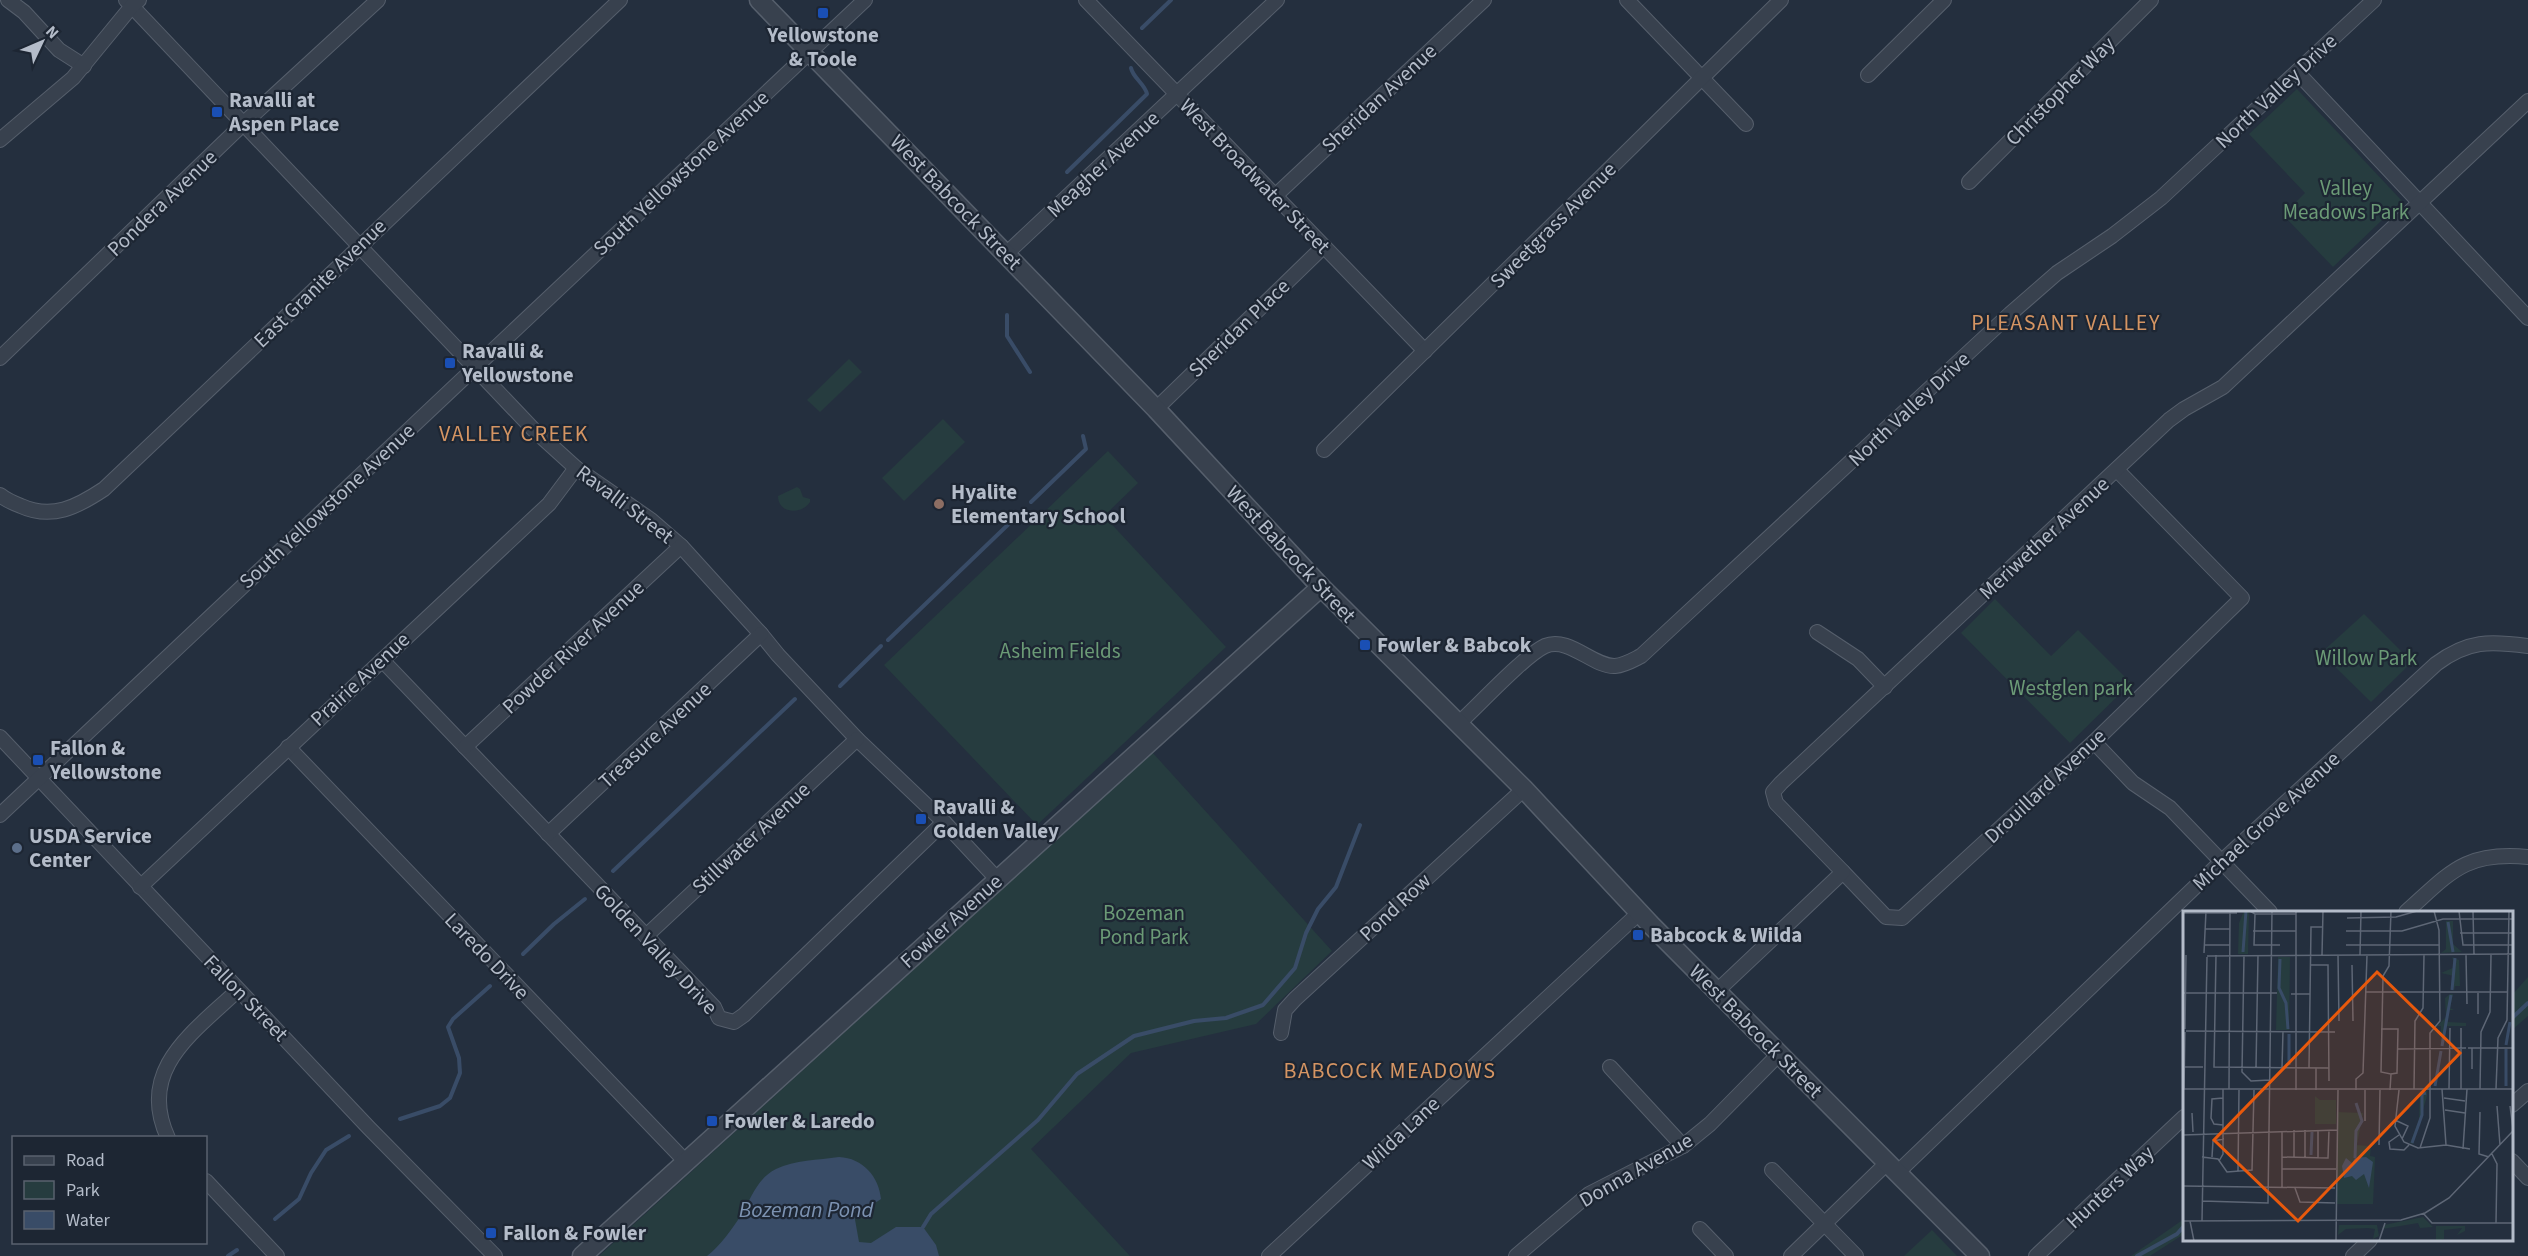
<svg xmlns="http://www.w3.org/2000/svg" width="2528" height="1256" font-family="'Source Sans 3',sans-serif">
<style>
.green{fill:#263c3f}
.water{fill:#394c67}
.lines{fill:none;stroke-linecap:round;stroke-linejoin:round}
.stream{stroke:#394c67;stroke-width:4}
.minor-casing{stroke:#565f6c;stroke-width:16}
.tertiary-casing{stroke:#565f6c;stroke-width:21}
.minor{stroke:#38414e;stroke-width:14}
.tertiary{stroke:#38414e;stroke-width:18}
.transit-dot{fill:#1a4fb4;stroke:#1d2633;stroke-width:2}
.education-dot{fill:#8d6e63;stroke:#1d2633;stroke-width:2}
.service-dot{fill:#5c6f8a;stroke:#1d2633;stroke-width:2}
.labels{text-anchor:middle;stroke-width:4.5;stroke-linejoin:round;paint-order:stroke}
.poi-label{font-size:21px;font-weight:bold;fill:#b4bcc9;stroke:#1d2633;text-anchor:start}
.street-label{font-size:21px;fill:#b4bcc9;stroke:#1d2633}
.park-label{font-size:21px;fill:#6b9a76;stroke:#1d2633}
.neighbourhood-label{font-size:22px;letter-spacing:1.5px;fill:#d59563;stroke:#1d2633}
.water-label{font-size:22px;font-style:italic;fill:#7c92b1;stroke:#1d2633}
.inset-river{fill:none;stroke:#394c67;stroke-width:3}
.inset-road{fill:none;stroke:#5e6776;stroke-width:1.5}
.view{fill:#e8590c;fill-opacity:0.15;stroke:#e8590c;stroke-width:3}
.inset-edge{fill:none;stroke:#b4bcc9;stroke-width:3}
</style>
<rect width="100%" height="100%" fill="#242f3e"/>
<g class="green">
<path d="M2297,89L2402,201L2333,267L2283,215L2305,193L2249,134Z"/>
<path d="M849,359L862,372L820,412L807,400Z"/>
<path d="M943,419L965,442L904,501L882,478Z"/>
<path d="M1108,451L1138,483L1104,516L1226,647L1037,825L884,665Z"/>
<path d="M797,487L800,489L803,497L810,499V502C802,515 778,514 778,496Z"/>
<path d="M1995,599L2051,656L2078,630L2131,683L2070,743L1961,633Z"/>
<path d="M2364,614L2412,662L2371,702L2321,653Z"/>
<path d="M1152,752L1332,951L1256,1024L1131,1053L1031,1149L1130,1256H599Z"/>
<path d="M2528,977V1016L2512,1030V995Z"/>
<path d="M2184,1219V1234L2150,1256H2131Z"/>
<path d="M1932,1230L1957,1256H1904Z"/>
</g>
<path class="water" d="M839,1157C863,1158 879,1177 881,1199C872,1206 863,1207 854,1214L859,1242L871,1243L896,1227H923L936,1245L939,1256H707C720,1246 731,1230 740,1217C751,1200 756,1179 776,1169C795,1160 818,1160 839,1157Z"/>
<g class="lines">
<g class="stream">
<path d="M1142,28L1171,0"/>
<path d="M1067,172L1147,94C1145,84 1133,78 1131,68"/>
<path d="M1007,315V336L1030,372"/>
<path d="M1031,502L1086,449L1083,436"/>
<path d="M888,640L1016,517"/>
<path d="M840,686L881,646"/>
<path d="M613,871L795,699"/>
<path d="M523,954L554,924L585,899"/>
<path d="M2512,1018L2528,1003"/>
<path d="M400,1119L440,1106L450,1098L460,1073L459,1058L448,1027L453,1019L490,986"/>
<path d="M275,1219L299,1199L311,1173L326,1150L349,1136"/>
<path d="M923,1227L931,1214L1038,1120L1077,1074L1134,1036L1194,1021L1226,1018L1263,1005L1295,968L1306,933L1318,909L1336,887L1360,825"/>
<path d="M228,1256L237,1250"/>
<path d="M2137,1256L2177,1234L2184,1226"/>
</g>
<g class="minor-casing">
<g id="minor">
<path d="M8,0L24,12L59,50L84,66"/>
<path d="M126,0L533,429L576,468L651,520L681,546L761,634L778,655L857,739L944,822L997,879"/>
<path d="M1086,0L1425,351"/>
<path d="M1627,0L1746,124"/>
<path d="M2297,72L2528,318"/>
<path d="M1868,75L1944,0"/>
<path d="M0,140L73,78L132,6L139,0"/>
<path d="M1969,182L2151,0"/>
<path d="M1275,196L1484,0"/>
<path d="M1006,254L1277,0"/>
<path d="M0,358L243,124L378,0"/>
<path d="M1156,409L1323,247"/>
<path d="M1324,450L1781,0"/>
<path d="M0,495C6,500 13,503 21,506C52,520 77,507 104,489L620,0"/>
<path d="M1817,632L1858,659L1885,687"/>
<path d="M382,660L714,1007L719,1018L734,1022L744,1015L944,822"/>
<path d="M1458,724C1478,706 1524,656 1545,646C1569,636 1593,667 1615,666C1625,665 1633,660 1641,656L2010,314L2057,273L2112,236L2161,198L2374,0"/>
<path d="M0,737L369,1128L495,1256"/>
<path d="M2094,742L2133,783L2170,808L2270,912"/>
<path d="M288,747L687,1163"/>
<path d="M465,747L681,546"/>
<path d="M0,815L865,0"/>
<path d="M548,834L761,634"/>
<path d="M1843,872L1886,917L1902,918L2094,742L2242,598L2117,470"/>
<path d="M140,887L549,504L576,468"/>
<path d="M2406,912C2450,873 2464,851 2528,857"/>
<path d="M646,936L857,739"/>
<path d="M1717,991L1843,872L1776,803L1773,792L1781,783L2169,420L2184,409L2223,387L2528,101"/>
<path d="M1281,1033L1285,1010L1295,999L1524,789"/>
<path d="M1610,1067L1683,1146"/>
<path d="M2512,1105L2528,1091"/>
<path d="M168,1138C136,1069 194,1032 238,990"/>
<path d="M2512,1161L2528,1178"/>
<path d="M1772,1170L1856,1256"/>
<path d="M1897,1173L2221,862L2436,664C2468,640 2490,641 2528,646"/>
<path d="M206,1181L277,1256"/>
<path d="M1700,1229L1726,1256"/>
<path d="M1269,1256L1639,913"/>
<path d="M1516,1256L1589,1194L1683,1146L1710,1124L1779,1054"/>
<path d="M1791,1256L1887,1163"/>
<path d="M2036,1256L2184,1117"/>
<path d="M2353,1256L2370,1240"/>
</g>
</g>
<g class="tertiary-casing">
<g id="tertiary">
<path d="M759,0L1156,409L1321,587L1524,789L1650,924L1980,1256"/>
<path d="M582,1256L1321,587"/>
</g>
</g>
<use href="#minor" class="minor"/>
<use href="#tertiary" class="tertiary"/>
</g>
<g class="transit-dot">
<rect x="817" y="7" width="12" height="12" rx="3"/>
<rect x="211" y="106" width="12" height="12" rx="3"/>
<rect x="444" y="357" width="12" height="12" rx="3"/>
<rect x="1359" y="639" width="12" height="12" rx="3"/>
<rect x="32" y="754" width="12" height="12" rx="3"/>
<rect x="915" y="813" width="12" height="12" rx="3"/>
<rect x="1632" y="929" width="12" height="12" rx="3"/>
<rect x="706" y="1115" width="12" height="12" rx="3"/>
<rect x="485" y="1227" width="12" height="12" rx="3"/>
</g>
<circle class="education-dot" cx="939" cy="504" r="6"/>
<circle class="service-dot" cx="17" cy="848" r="6"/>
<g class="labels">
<g class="poi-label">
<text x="823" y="42" text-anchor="middle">Yellowstone<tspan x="823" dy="24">&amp; Toole</tspan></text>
<text x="229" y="107">Ravalli at<tspan x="229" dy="24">Aspen Place</tspan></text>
<text x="462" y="358">Ravalli &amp;<tspan x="462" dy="24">Yellowstone</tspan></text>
<text x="951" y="499">Hyalite<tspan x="951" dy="24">Elementary School</tspan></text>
<text x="1377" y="652">Fowler &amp; Babcok</text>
<text x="50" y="755">Fallon &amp;<tspan x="50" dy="24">Yellowstone</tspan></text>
<text x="933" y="814">Ravalli &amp;<tspan x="933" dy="24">Golden Valley</tspan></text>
<text x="29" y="843">USDA Service<tspan x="29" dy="24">Center</tspan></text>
<text x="1650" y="942">Babcock &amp; Wilda</text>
<text x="724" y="1128">Fowler &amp; Laredo</text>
<text x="503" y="1240">Fallon &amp; Fowler</text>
</g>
<g class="street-label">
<text transform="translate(2060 91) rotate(-45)" y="7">Christopher Way</text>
<text transform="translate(2276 91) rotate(-43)" y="7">North Valley Drive</text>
<text transform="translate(1379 98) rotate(-43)" y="7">Sheridan Avenue</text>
<text transform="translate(1103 164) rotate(-43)" y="7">Meagher Avenue</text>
<text transform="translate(681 173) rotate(-43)" y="7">South Yellowstone Avenue</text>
<text transform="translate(1255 176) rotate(46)" y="7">West Broadwater Street</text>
<text transform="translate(956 202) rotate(46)" y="7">West Babcock Street</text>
<text transform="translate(162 203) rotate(-44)" y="7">Pondera Avenue</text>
<text transform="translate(1553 225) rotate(-45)" y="7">Sweetgrass Avenue</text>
<text transform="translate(320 283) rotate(-44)" y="7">East Granite Avenue</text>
<text transform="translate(1239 328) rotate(-44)" y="7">Sheridan Place</text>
<text transform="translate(1909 409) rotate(-43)" y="7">North Valley Drive</text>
<text transform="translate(625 504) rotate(37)" y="7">Ravalli Street</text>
<text transform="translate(327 506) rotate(-43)" y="7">South Yellowstone Avenue</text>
<text transform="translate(2044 538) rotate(-43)" y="7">Meriwether Avenue</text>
<text transform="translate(1291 554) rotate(47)" y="7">West Babcock Street</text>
<text transform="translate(573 647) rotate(-43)" y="7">Powder River Avenue</text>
<text transform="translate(360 679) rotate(-43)" y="7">Prairie Avenue</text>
<text transform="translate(655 735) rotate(-43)" y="7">Treasure Avenue</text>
<text transform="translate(2045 786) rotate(-43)" y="7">Drouillard Avenue</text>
<text transform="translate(2266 821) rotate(-43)" y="7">Michael Grove Avenue</text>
<text transform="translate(751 838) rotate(-43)" y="7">Stillwater Avenue</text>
<text transform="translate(1395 907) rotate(-43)" y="7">Pond Row</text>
<text transform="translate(951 921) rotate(-42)" y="7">Fowler Avenue</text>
<text transform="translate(656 949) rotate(47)" y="7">Golden Valley Drive</text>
<text transform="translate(487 956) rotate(46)" y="7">Laredo Drive</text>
<text transform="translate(246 998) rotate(46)" y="7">Fallon Street</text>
<text transform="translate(1756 1031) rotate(45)" y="7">West Babcock Street</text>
<text transform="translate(1401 1133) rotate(-43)" y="7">Wilda Lane</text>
<text transform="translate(1636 1170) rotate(-30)" y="7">Donna Avenue</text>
<text transform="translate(2110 1187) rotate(-43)" y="7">Hunters Way</text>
</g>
<g class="park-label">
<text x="2346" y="195">Valley<tspan x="2346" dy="24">Meadows Park</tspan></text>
<text x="1060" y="658">Asheim Fields</text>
<text x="2366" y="665">Willow Park</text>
<text x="2071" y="695">Westglen park</text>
<text x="1144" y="920">Bozeman<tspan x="1144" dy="24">Pond Park</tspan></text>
</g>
<g class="neighbourhood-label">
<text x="2066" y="330">PLEASANT VALLEY</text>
<text x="514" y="441">VALLEY CREEK</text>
<text x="1390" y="1078">BABCOCK MEADOWS</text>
</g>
<g class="water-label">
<text x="806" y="1217">Bozeman Pond</text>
</g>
</g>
<g transform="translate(2183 911)">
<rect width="330" height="330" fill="#242f3e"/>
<path d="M61,0H66L65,43H55L56,12ZM263,10H270V33L279,41L258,42L263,38ZM95,46H107L106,119H93ZM269,46L276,49L277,75H272L271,80V65L258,62L272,56ZM267,83H270L267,97L271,99H266L265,111L283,112V115H262L258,135V115H254L263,106L262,87ZM237,180H244V185L230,233L227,232L236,209ZM132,185L137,189H153V213H132ZM155,201L180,202L174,234L188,235L187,245L192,246L190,293H153ZM240,306L250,316L237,317L235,312L199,318L201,314ZM156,314H194L196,325L190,328L192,318L185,317L163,318L155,324ZM253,315H282V320L274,324L279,317L261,319V328L253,330Z" fill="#263c3f"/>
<path d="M183,246L190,251L186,277L181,263L173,269L169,265L161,267L159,255L163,247L169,252L172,247Z" fill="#394c67"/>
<path class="inset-river" d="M265,11L270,41M60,41L63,0M97,48L96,77L103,92L105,118M269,79L272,47M263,112L268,84M323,134L327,111M259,135L263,112M106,154V123M252,175L258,140M323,175V138M229,232L239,204V183L243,182M128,244L129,221M172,247L173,220L179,210L173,192"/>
<path class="inset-road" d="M67,0L72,3L71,34H97M276,0L280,34H330M290,0L291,44M0,2H54M72,3H113M164,7L213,6L234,0M22,18H47M70,20H113M163,20H219L260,8H330M277,22H330M22,34H47M163,34H256M21,42L23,0M33,44L31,156L146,157M61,44L59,161L68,170L87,169M139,44L140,0M155,44L156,110M177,44L178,0M283,44L284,93M24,45L330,43M127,54H145L146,170M169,54L170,110M183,81H324M0,82H94M108,83H127M295,103V82M2,118L3,44M198,118H215L214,162L208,163M3,120L152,121M285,137H330M215,138L283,137M0,156H20M73,157L75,44M99,157L100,120M126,157L128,16H140M133,157V179M289,158V137M0,178H330M1,178L2,121M46,178L47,0M231,178L232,110L240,97L241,44M259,178L263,234M266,178L267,117M278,178V117M297,178L298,121L307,101L308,44M313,178L315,127L324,109L326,0M113,179V0M173,179V168L180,162L184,44M182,179V210M207,179L208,163L198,161L200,65L206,55L208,0M216,179L212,215L221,231L235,237L263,234L287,238M40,187L29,188L28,207L31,213L40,214M261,187L282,190M314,195L317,234M327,195L330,218M262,199L282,202M297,201L296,243L306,246M9,202L10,221M212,209L225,215L219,228M0,224L154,219M216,224L206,231L207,238L221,239L226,234M196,234L197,179M237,237L247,207V122L257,110L256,19L251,0M280,238L284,178M309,243L314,253L313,312M19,246L35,248L44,261L69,259L71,179M29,246L30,230L41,228M99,246L145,247L146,219M111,246V219M122,247V219M135,247V220M36,250L40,243V178M330,251V300M99,258H153M55,261L56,179M0,275L152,277M99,277V221M112,277L117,291L152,292M19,290L85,292L89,0M240,302L249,312H330M0,310L218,309L242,302L266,287L330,220M7,310L11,330M19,310L24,46M153,330L155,179M196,330L202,312"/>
<path class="view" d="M194,61L277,142L115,310L31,229Z"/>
<rect width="330" height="330" class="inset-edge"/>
</g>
<rect x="12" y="1136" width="195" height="108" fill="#1d2633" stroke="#59626f" stroke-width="1.5"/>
<rect x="24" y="1156" width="30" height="9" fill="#38414e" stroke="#59626f" stroke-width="1.5"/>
<text x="66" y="1166" font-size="18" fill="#b4bcc9">Road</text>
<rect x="24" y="1181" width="30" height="18" fill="#263c3f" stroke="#59626f" stroke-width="1.5"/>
<text x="66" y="1196" font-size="18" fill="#b4bcc9">Park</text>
<rect x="24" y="1211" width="30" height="18" fill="#394c67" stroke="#59626f" stroke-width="1.5"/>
<text x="66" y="1226" font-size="18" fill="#b4bcc9">Water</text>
<g transform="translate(42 42) rotate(46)" stroke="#1d2633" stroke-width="4.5" paint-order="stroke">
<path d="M0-4.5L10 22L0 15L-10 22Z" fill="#b4bcc9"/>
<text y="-9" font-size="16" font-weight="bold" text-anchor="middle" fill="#b4bcc9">N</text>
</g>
</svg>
